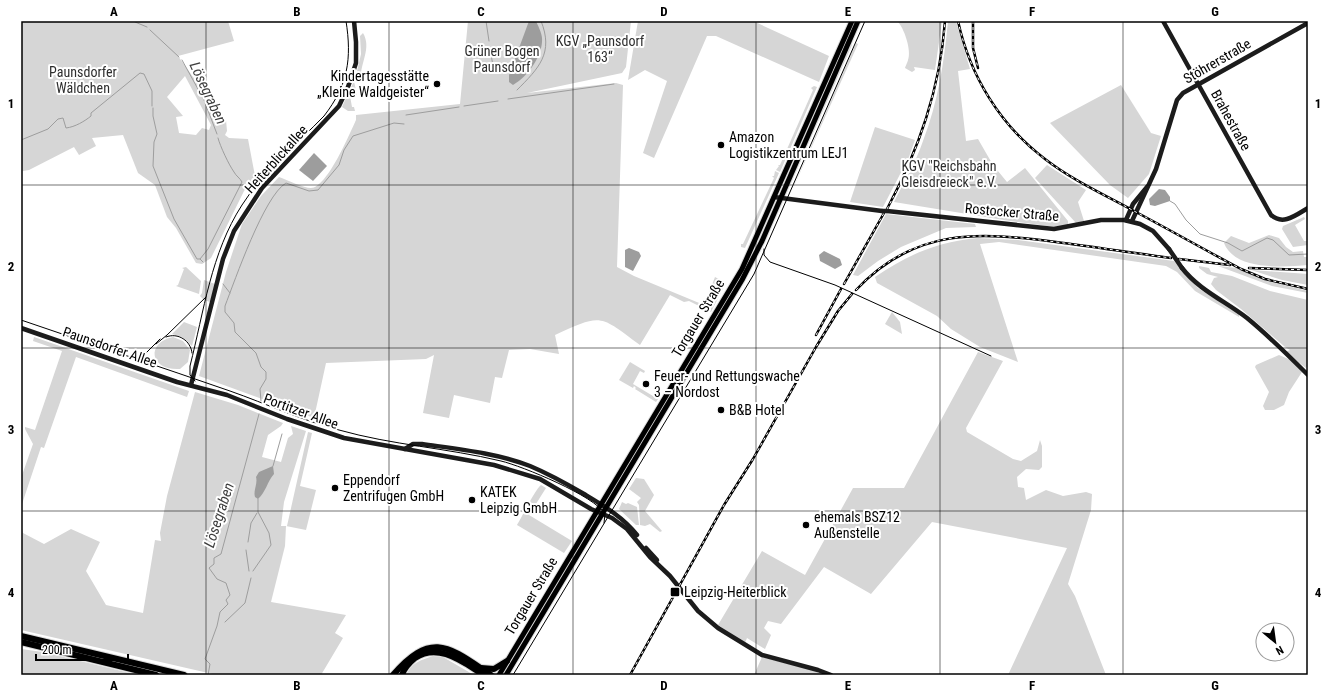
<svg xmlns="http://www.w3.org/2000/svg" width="1329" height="696" font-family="'Roboto Condensed',sans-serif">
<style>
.green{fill:#d6d6d6;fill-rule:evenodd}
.water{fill:#9d9d9d}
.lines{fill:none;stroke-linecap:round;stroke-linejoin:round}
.stream{stroke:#9d9d9d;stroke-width:1}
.primary-casing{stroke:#dbdbdb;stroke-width:7}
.highway-casing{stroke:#dbdbdb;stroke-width:8}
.secondary{stroke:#1c1c1c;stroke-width:4.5}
.primary{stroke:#000;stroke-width:5}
.highway{stroke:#000;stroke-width:6}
.tram{stroke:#000;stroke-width:1}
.rail-casing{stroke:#000;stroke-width:2.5}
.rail{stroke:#fff;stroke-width:1;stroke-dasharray:3;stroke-linecap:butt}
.secondary-bridge{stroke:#1c1c1c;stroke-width:4.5}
.grid{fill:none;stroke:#000;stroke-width:1;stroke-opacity:0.55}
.poi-dot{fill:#000;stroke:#fff;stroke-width:1.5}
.labels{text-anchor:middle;stroke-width:4;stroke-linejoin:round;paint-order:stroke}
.park-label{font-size:14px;fill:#2d2d2d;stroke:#fff}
.street-label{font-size:14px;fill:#000;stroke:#fff}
.poi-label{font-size:14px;fill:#000;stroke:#fff;text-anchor:start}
.water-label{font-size:15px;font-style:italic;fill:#3e3e3e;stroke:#fff}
.neatline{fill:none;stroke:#000;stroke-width:1.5}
.grid-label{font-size:13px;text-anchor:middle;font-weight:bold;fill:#000}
</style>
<rect width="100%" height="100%" fill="#fff"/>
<g class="green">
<path d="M21,21H228L234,41L178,56L211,102L214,122L226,120L227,131L225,135L229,138L248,139L255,176L244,191L211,258L202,264L196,263L176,228L167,217L155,185L138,173L123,135L92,138L96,146L79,155L74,147L29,170L23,171L21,169ZM185,76L211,125L209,130L202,128L196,135L179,133L176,117L183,116L167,97Z"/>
<path d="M468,21H631L626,67L622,73L527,93L616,83L623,85L617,267L634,276L704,305L715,277L726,283L711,312L689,301L684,302L670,295L640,345C599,315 603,313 555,335L559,354L530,349L509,350L502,378L495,377L490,403L454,395L449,418L423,413L434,355L426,359L326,363L314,418L199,376L226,272L242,224L261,196L279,177C287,180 304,188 311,188C327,188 350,133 356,120V115L460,104Z"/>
<path d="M638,21H753L829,56L819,82L716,36H707L654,158L643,153L667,81L645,70L628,80Z"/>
<path d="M854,21H855L780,193L796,152Z"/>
<path d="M897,21H942L935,70L914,67L915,70L912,72L905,68C906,65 908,61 908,60C912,51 904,27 897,21Z"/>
<path d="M948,21H956L970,69L958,71L966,141L978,139L993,165L1007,182L1025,168L1068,221V225L1055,227L1010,221L894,202C904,182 916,162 923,141C938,102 944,63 948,21Z"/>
<path d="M363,33C372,48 360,63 361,78L355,80L361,54L360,36Z"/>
<path d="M856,43L858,44L790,195Z"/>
<path d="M850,44L852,45L786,194V191Z"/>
<path d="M354,81L357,95L350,96L352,107H354L355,111H348L342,107Z"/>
<path d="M1121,85L1151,133L1161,136L1149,174L1128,198L1110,185L1050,123Z"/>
<path d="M814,86L817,87L780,172L776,170L779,166L778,165H780L813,90L811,88Z"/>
<path d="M875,127L915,140L909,157L883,207L850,202Z"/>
<path d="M1047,165L1086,190L1078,202L1084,221L1076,223L1035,178Z"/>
<path d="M775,171L779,173L745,248L741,247V244H743L774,178L772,176H774Z"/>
<path d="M886,214L975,224L976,227L946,228L901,247L878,261L858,276L853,275Z"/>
<path d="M1304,217L1305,219L1295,225L1304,241H1308V245L1293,247L1282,229L1283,226Z"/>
<path d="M1269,235L1279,238L1286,247L1293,252L1303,251L1304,257H1308V250V265C1283,267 1235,271 1224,243L1231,236L1249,243Z"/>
<path d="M978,238L1018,240L1174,261L1198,288L1239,314V317L1195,291L1177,272L1166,266L999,242L980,244L1018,362L980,347L951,329L937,316L877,283L875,277C909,254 937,242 978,238Z"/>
<path d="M1199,266L1209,268L1211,272L1232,276L1270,291L1308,300V364L1306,368L1285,352L1290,350L1285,347L1241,309L1216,290L1211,284L1214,278L1218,277L1207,274L1199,268Z"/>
<path d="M1218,266L1237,268L1267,281L1308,291V293L1272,286Z"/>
<path d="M186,267L201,281L199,294L176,286L178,285L184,269L182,268Z"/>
<path d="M1251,270L1308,274V285L1282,280Z"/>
<path d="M204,280L215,284L210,302L204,300L200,296L202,293Z"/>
<path d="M892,312L900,322L902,334L885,324Z"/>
<path d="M184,322L197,327L192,346L182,337L172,334Z"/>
<path d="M34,337L189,391L187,397L76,357L44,448L41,447L21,507V478L33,444L25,429V427L35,430L62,351L33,341Z"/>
<path d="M173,337L183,341L190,350L188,362L180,369C150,371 145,343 173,337Z"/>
<path d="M978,352L1003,361L966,428L967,432L1013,459L1021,461L1037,451L1040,440L1042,446V467L1039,470L1026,469L1017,477L1018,487L1024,488L1026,500L1046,490L1063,496L1086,492L1092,494L1091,510L1068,584L1075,596L1106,675H1008L1067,548L932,522L871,594L824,567L781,624L768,621L764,628L771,635L765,649L747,638L745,643L718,625L762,551L805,575L853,488H904Z"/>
<path d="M1279,355L1293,361L1302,372L1289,392L1284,405L1274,410H1265L1263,406L1269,392L1255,367L1256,365Z"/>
<path d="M630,362L645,371L644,373L640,371L633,384L658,399L656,402L635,389L636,388L634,386L633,388L619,380Z"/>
<path d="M195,392L238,405L283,423L281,426L268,435L262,457L281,462L288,438L293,434L291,426L306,431L284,502L281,526H287L308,432L312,433L300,486L316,490L306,530L286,526L285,546L271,602L346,615L335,633L343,638L321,675H217L21,630V524L23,533L44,544L71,529L100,542L86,571L106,605L143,613L155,540L161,541L160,533L167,496Z"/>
<path d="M636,478L644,479L654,495L645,511L662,531L660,532L650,524L645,526L640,525L639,505L637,502L641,498L629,489Z"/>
<path d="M541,485L546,488L529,515L572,541L564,553L517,525C522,517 536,488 541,485Z"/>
<path d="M622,502L626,504L628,503L637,507L639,525H636L619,509Z"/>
<path d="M21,649L43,652L138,675H21Z"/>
<path d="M433,656L443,657L474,675H406C411,663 421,660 433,656Z"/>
<path d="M762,657L831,675H754Z"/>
</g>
<g class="water">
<path d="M529,21H536C539,28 543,35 542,42C541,58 527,77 513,85L509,82V75Z"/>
<path d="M314,153L327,166L313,181L299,170Z"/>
<path d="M1159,189L1165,190L1170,197V201L1155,206L1150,205L1149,199Z"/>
<path d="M629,248L639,252L641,256L633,271L625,267V250Z"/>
<path d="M824,251L840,259L842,265L835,269L820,261L819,255Z"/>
<path d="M273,466L274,474C267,482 266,492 258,499L255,497C253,490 258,484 256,477L259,472Z"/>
</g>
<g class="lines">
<g class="stream">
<path d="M486,21L489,41"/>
<path d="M135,22L147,27"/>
<path d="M150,30L179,57"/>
<path d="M490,49L494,71"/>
<path d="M182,60L204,100L217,134"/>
<path d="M517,90C539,68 554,53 541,21"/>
<path d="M508,99L614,84"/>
<path d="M464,106L498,101"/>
<path d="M153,108V116L157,134L154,142L153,166L174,219L197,259H200"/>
<path d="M406,115L459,107"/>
<path d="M21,140L48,129L58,119L63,118L66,128C75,127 85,121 91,116V113L140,73L144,74L152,91V106"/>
<path d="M1170,201L1175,204L1186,220L1200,234L1228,243L1242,251L1267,238L1273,240L1289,255L1308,254"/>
<path d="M203,262L200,259L208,249L242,182C240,178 236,176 234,172C229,165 220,146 218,138"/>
<path d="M223,284L230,293"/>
<path d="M261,401L260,389L266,379V372L261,367L256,353L235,332L234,323L225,312V306C235,280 264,196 286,183L309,191L318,190L339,165L344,150L353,136L394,123L404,124"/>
<path d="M273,466L282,434"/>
<path d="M248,542L251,523L257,513"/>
<path d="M246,550L249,571"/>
<path d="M253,571L271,545L269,533L258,512V499"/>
<path d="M225,622L245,603L251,578"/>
<path d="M208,675L210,664L205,659L217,626L220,612L228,604L226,600L230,595L226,583L217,579L209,568L214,564V558L221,554L259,414"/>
</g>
<g class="primary-casing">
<g id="primary">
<path d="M499,675L742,269L852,21"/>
<path d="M506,675L742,280L762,241L858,21"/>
</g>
</g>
<g class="highway-casing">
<g id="highway">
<path d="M21,636L184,675"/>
<path d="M21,642L156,675"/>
<path d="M481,668L494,669L507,661"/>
<path d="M393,675C432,630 449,647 491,675"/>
<path d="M402,675C404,668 409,663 415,658C439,642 464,663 484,675"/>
</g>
</g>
<g class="secondary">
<path d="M1163,21L1271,215C1283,226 1296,215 1308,208"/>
<path d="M774,197L882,211"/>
<path d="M887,211L1054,229L1101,220H1124L1140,224L1153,231L1169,249"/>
<path d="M1126,220L1133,204L1147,187"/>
<path d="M1132,221L1156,169L1177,100L1183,93L1308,23"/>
<path d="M1182,268C1199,290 1225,301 1247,318C1269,336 1288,355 1308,375"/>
<path d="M21,328L177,382L227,395L287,419L344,438L494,465L540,479L591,509L612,518L627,529L650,557L670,576L698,611L718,628L762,655L818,670L831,675"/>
<path d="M191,385L223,259L234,231L262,188L339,106L348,87L356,63V42L354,21"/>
<path d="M405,449L413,444H422C457,449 497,453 530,466C549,474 567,484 584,494C604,506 623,517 637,535"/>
<path d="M646,548L657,560"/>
</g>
<use href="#primary" class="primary"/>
<use href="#highway" class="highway"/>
<g class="tram">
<path d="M764,249V255L770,262L835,285L991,356"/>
<path d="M21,320C91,344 161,367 230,391C267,404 301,420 339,430C392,445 447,448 501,461C522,466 595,496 605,514L604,523"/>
<path d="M166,337C178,332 191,341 192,353"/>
<path d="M156,344L167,335L206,297"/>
<path d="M133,358L145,354L160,339"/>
<path d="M195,381L190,375V366C204,311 211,253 242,205C262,173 298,143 324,116C348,85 352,59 346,21"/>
<path d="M513,675L754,274L865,21"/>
</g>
<g class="rail-casing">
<g id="rail">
<path d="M958,21C970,76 1000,125 1045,159C1072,180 1105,195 1134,211C1170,230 1205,250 1241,269L1265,279L1308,289"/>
<path d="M973,21V48L978,68"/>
<path d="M887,209C919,149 940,89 945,21"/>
<path d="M1179,259L1230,265"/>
<path d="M1249,268L1308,270"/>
<path d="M844,284L884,213"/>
<path d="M856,290C915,227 979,232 1056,242C1095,247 1133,253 1171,258"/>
<path d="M816,335L841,289"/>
<path d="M630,675L724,505L753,459L816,347L838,311L852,294"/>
</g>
</g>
<use href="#rail" class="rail"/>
<g class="secondary-bridge">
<path d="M882,211H887"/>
<path d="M1169,249L1182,268"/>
</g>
</g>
<path class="grid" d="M206,21V675M389,21V675M573,21V675M756,21V675M940,21V675M1123,21V675M21,185H1308M21,348H1308M21,511H1308"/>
<g class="poi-dot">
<circle cx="437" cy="84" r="4"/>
<circle cx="721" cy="145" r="4"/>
<circle cx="646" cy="384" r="4"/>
<circle cx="721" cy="410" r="4"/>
<circle cx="335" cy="488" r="4"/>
<circle cx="472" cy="500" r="4"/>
<circle cx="806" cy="525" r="4"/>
<rect x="670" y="587" width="10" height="10" rx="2"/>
</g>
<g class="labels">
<g class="park-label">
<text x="600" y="46">KGV „Paunsdorf<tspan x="600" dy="16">163“</tspan></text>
<text x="502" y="56">Grüner Bogen<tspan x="502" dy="16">Paunsdorf</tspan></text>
<text x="83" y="77">Paunsdorfer<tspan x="83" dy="16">Wäldchen</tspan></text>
<text x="949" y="171">KGV "Reichsbahn<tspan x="949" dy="16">Gleisdreieck" e.V.</tspan></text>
</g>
<g class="street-label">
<text transform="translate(1217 61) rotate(-30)" y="5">Stöhrerstraße</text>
<text transform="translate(1231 120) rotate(61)" y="5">Brahestraße</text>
<text transform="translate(276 159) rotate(-48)" y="5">Heiterblickallee</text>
<text transform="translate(1012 212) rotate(5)" y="5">Rostocker Straße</text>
<text transform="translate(698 318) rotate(-59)" y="5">Torgauer Straße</text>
<text transform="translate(110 347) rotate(19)" y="5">Paunsdorfer Allee</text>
<text transform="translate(301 411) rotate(20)" y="5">Portitzer Allee</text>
<text transform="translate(531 596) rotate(-59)" y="5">Torgauer Straße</text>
</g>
<g class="poi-label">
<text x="429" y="81" text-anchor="end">Kindertagesstätte<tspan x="429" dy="16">„Kleine Waldgeister“</tspan></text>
<text x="729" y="142">Amazon<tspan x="729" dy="16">Logistikzentrum LEJ1</tspan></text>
<text x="654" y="381">Feuer- und Rettungswache<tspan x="654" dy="16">3 – Nordost</tspan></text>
<text x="729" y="415">B&amp;B Hotel</text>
<text x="343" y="485">Eppendorf<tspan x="343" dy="16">Zentrifugen GmbH</tspan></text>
<text x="480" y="497">KATEK<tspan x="480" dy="16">Leipzig GmbH</tspan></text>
<text x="814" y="522">ehemals BSZ12<tspan x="814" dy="16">Außenstelle</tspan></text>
<text x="684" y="597">Leipzig-Heiterblick</text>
</g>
<g class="water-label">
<text transform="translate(208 93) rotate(65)" y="5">Lösegraben</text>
<text transform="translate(219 515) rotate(-72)" y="5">Lösegraben</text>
</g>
</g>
<rect width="1329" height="696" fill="none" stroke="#ffffff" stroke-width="44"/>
<g transform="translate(1275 642) rotate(151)"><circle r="19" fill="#ffffff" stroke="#999999"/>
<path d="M0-3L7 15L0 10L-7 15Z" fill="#000000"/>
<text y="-6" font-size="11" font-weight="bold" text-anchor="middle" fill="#000000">N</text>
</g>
<path d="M36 654v6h92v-6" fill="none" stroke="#000000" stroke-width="2"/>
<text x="42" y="654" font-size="12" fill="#000000" stroke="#ffffff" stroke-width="3" paint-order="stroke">200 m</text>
<rect x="22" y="22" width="1285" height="652" class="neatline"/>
<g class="grid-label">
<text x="114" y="16">A</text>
<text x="297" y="16">B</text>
<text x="481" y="16">C</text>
<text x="664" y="16">D</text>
<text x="848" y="16">E</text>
<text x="1032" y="16">F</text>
<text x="1215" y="16">G</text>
<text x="11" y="108">1</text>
<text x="1318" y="108">1</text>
<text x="11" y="271">2</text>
<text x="1318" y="271">2</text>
<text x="11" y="434">3</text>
<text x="1318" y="434">3</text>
<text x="11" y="597">4</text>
<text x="1318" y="597">4</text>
<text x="114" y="690">A</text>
<text x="297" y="690">B</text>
<text x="481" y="690">C</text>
<text x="664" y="690">D</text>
<text x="848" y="690">E</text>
<text x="1032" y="690">F</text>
<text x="1215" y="690">G</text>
</g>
</svg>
